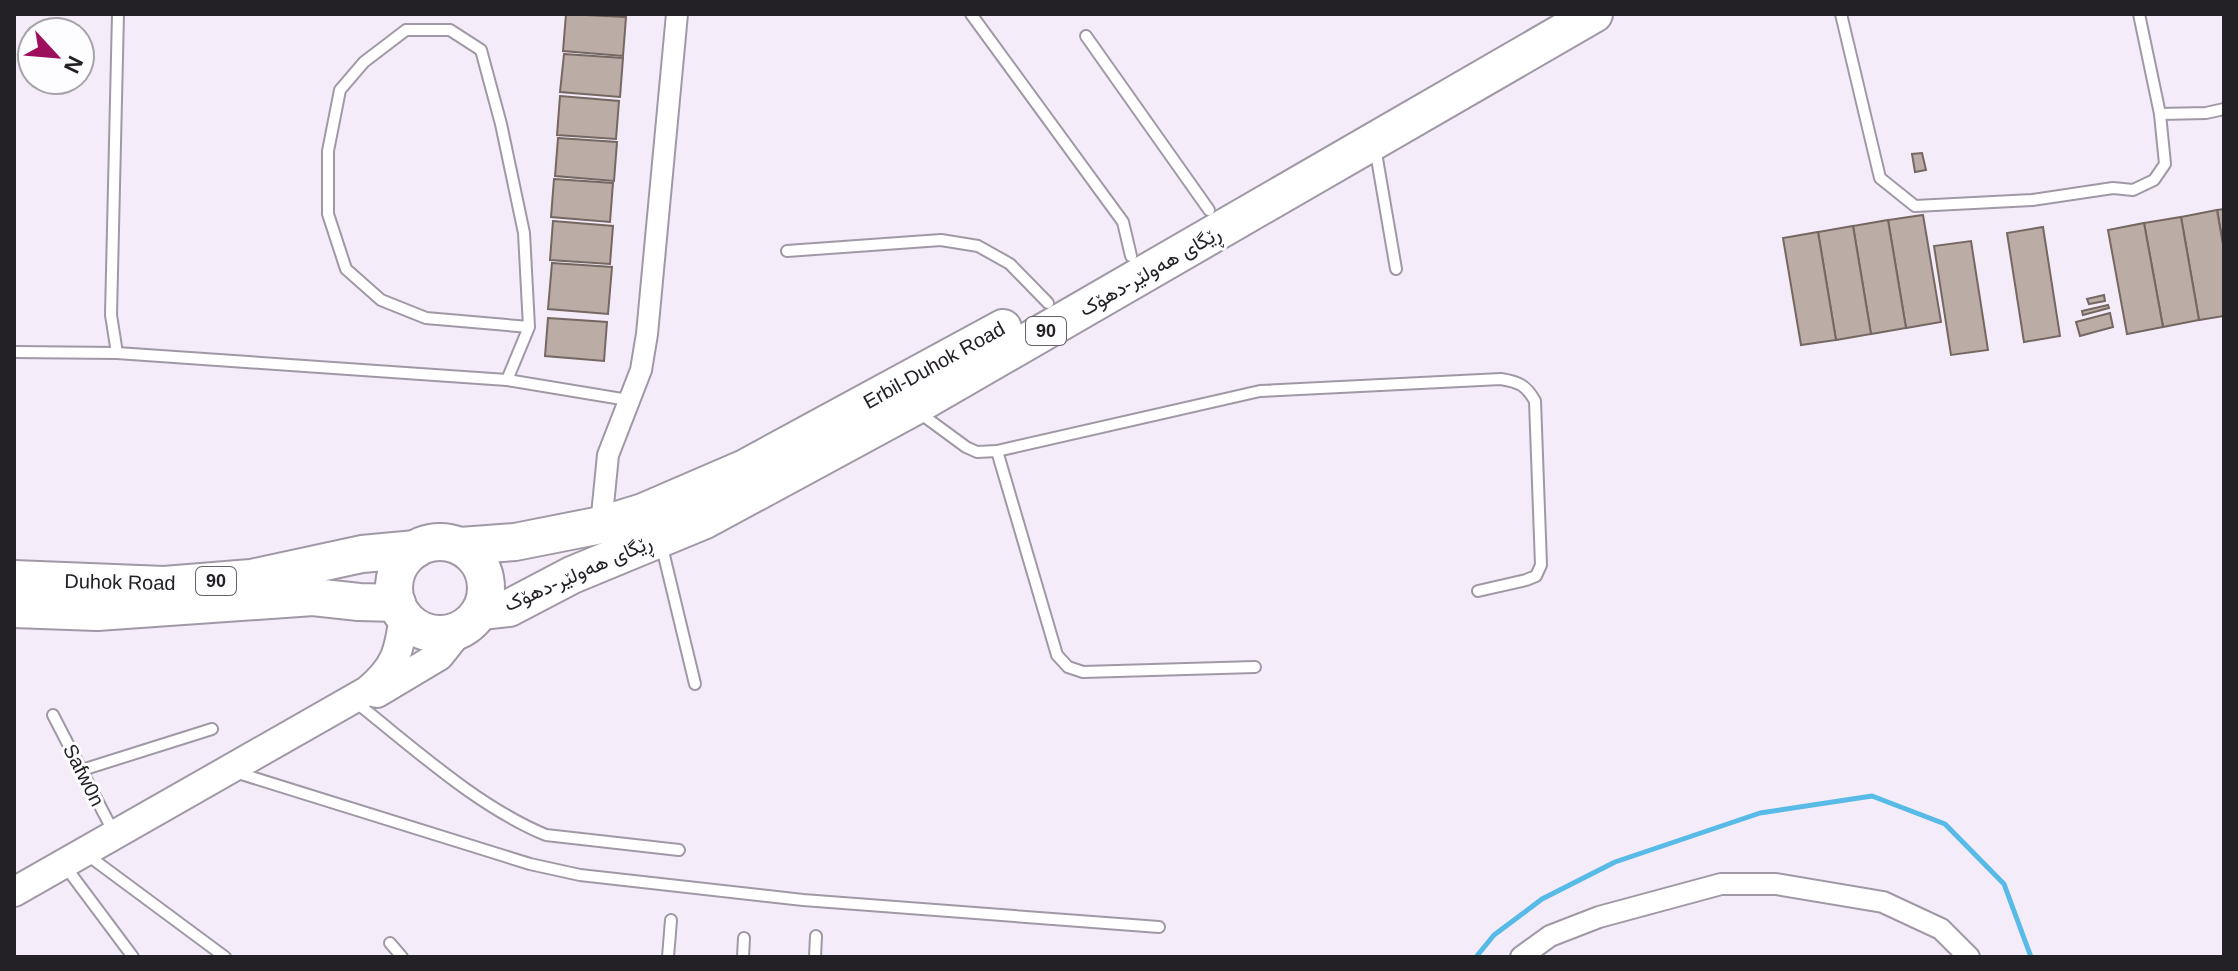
<svg xmlns="http://www.w3.org/2000/svg" width="2238" height="971" font-family="Helvetica,Vazirmatn,sans-serif">
<style>
.lines{fill:none;stroke-linecap:round;stroke-linejoin:round}
.stream{stroke:#58bbe7;stroke-width:5}
.building{fill:#bbaca6;stroke:#756761;stroke-width:2}
.lane-casing{stroke:#a099a5;stroke-width:14}
.street-casing{stroke:#a099a5;stroke-width:24}
.secondary-casing{stroke:#a099a5;stroke-width:32}
.highway-casing{stroke:#a099a5;stroke-width:40}
.lane{stroke:#fff;stroke-width:10}
.street{stroke:#fff;stroke-width:20}
.secondary{stroke:#fff;stroke-width:28}
.highway{stroke:#fff;stroke-width:36}
.labels{text-anchor:middle;stroke-width:6;stroke-linejoin:round;paint-order:stroke}
.shield{fill:#fdfcfe;stroke:#656367;stroke-width:2}
.shield-label{font-size:18px;font-weight:bold;fill:#242126}
.street-label{font-size:20px;fill:#242126;stroke:#fdfcfe}
</style>
<rect width="100%" height="100%" fill="#f4ecf9"/>
<g class="lines">
<path class="stream" d="M1476,957L1494,935L1542,899L1615,862L1760,813L1872,796L1945,824L2004,884L2031,957"/>
</g>
<g class="building">
<path d="M566,14L626,17L623,56L563,51Z"/>
<path d="M564,54L623,58L620,97L560,92Z"/>
<path d="M560,96L619,101L616,139L557,135Z"/>
<path d="M558,138L617,142L614,181L555,176Z"/>
<path d="M1922,153L1926,170L1915,172L1912,154Z"/>
<path d="M554,179L613,183L610,222L551,217Z"/>
<path d="M2224,209V250L2217,210Z"/>
<path d="M2217,210L2224,250V316L2199,320L2181,217Z"/>
<path d="M1923,215L1941,322L1906,328L1888,220Z"/>
<path d="M2181,217L2199,320L2163,327L2144,223Z"/>
<path d="M1888,220L1906,328L1871,334L1853,226Z"/>
<path d="M553,221L613,226L610,264L550,260Z"/>
<path d="M2144,223L2163,327L2127,334L2108,230Z"/>
<path d="M1853,226L1871,334L1836,340L1818,232Z"/>
<path d="M2043,227L2060,336L2024,342L2007,233Z"/>
<path d="M1818,232L1836,340L1801,345L1783,238Z"/>
<path d="M1971,241L1988,350L1951,355L1934,246Z"/>
<path d="M552,263L612,267L608,314L548,309Z"/>
<path d="M2104,295L2105,301L2089,304L2087,299Z"/>
<path d="M2108,305L2109,308L2083,315L2082,311Z"/>
<path d="M2110,313L2113,327L2080,336L2076,322Z"/>
<path d="M548,318L607,322L604,361L545,356Z"/>
</g>
<g class="lines">
<g class="lane-casing">
<g id="lane">
<path d="M971,14L1123,222L1131,256"/>
<path d="M1841,14L1880,178L1915,206L2032,200L2113,188L2133,190L2154,180L2165,164L2160,114L2139,14"/>
<path d="M1086,36L1209,210"/>
<path d="M2160,114L2206,113L2224,109"/>
<path d="M1375,147L1396,269"/>
<path d="M787,251L941,240L978,246L1010,264L1048,303"/>
<path d="M14,352L117,353L507,380L628,400"/>
<path d="M117,353L111,315L118,14"/>
<path d="M507,380L529,327L524,233L501,124L481,50L450,30H406L364,62L340,90L328,151V214L346,269L381,300L426,318L529,327"/>
<path d="M917,411L966,447L977,452L997,451L1260,391L1501,379C1519,382 1526,385 1535,401L1541,565L1536,576L1526,580L1478,591"/>
<path d="M997,451L1057,655L1068,667L1083,672L1255,667"/>
<path d="M661,543L695,684"/>
<path d="M358,704C415,749 478,807 546,835L679,850"/>
<path d="M53,715L114,833"/>
<path d="M82,770L212,729"/>
<path d="M235,772L530,864L580,875L803,900L1159,927"/>
<path d="M86,854L225,957"/>
<path d="M65,866L133,957"/>
<path d="M390,943L402,957"/>
<path d="M668,957L671,920"/>
<path d="M743,957L744,938"/>
<path d="M815,957L816,936"/>
</g>
</g>
<g class="street-casing">
<g id="street">
<path d="M601,525L608,455L641,370L647,334L677,14"/>
<path d="M1521,957L1550,936L1599,917L1721,884H1776L1883,902L1941,929L1969,957"/>
</g>
</g>
<g class="secondary-casing">
<g id="secondary">
<path d="M377,693L439,656L459,631"/>
<path d="M14,892L367,691C396,667 399,652 404,616"/>
</g>
</g>
<g class="highway-casing">
<g id="highway">
<circle cx="440" cy="588" r="46"/>
<path d="M460,546L515,542L601,525L643,512L745,468L1003,328"/>
<path d="M14,579L164,585L251,578L362,554L416,549"/>
<path d="M14,609L97,612L313,597L359,602L397,603"/>
<path d="M481,611L509,608L572,575L705,520L912,408L1594,14"/>
</g>
</g>
<use href="#lane" class="lane"/>
<use href="#street" class="street"/>
<use href="#secondary" class="secondary"/>
<use href="#highway" class="highway"/>
</g>
<g class="labels">
<g class="shield">
<rect x="1026" y="317" width="40" height="28" rx="6"/>
<rect x="196" y="567" width="40" height="28" rx="6"/>
</g>
<g class="shield-label">
<text x="1046" y="337">90</text>
<text x="216" y="587">90</text>
</g>
<g class="street-label">
<text transform="translate(1150 271) rotate(-30)" y="7">ڕێگای هەولێر-دهۆک</text>
<text transform="translate(934 365) rotate(-29)" y="7">Erbil-Duhok Road</text>
<text transform="translate(578 573) rotate(-24)" y="7">ڕێگای هەولێر-دهۆک</text>
<text transform="translate(120 582) rotate(1)" y="7">Duhok Road</text>
<text transform="translate(84 775) rotate(63)" y="7">Safw0n</text>
</g>
</g>
<rect width="2238" height="971" fill="none" stroke="#242126" stroke-width="32"/>
<g transform="translate(56 56) rotate(116)"><circle r="38" fill="#fdfcfe" stroke="#a6a4a8" stroke-width="2"/>
<path d="M0-6L14 30L0 20L-14 30Z" fill="#9d0f5c"/>
<text y="-12" font-size="22" font-weight="bold" text-anchor="middle" fill="#242126">N</text>
</g>
</svg>
